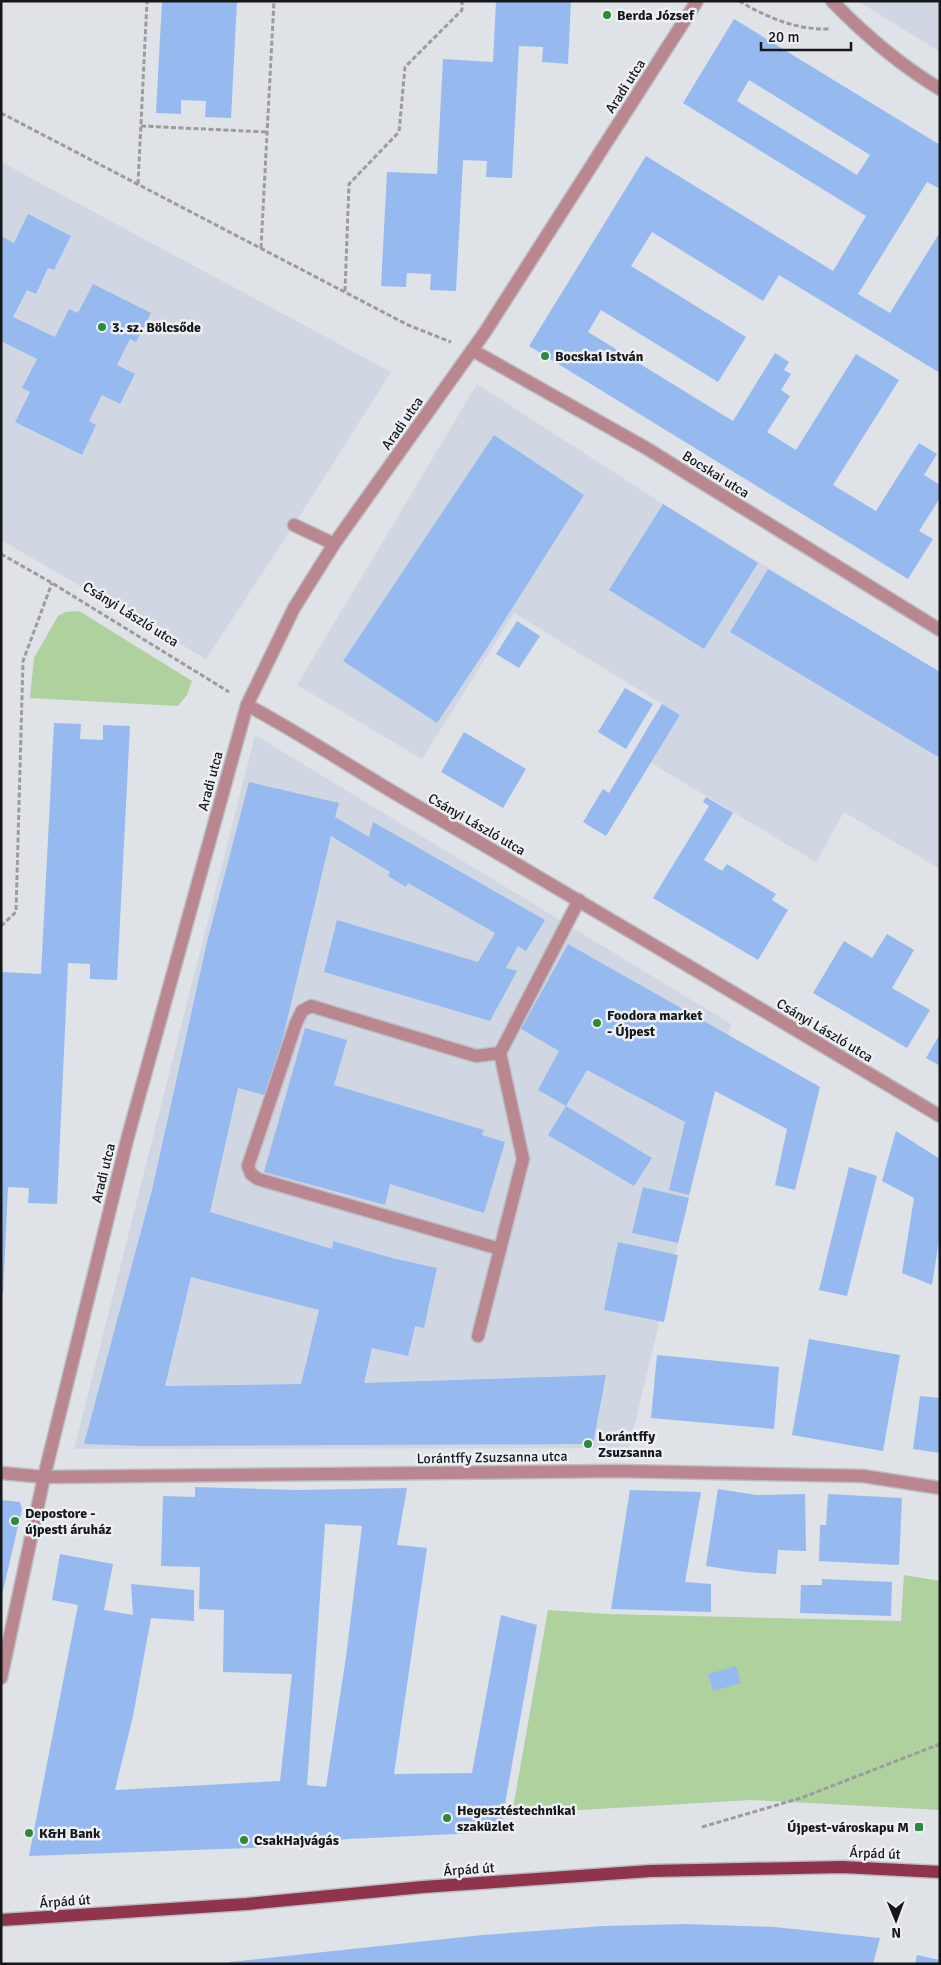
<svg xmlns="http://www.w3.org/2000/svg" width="941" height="1965" font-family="Signika,sans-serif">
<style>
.built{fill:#d0d7e3}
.green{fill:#aed19e}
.building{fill:#96baf0;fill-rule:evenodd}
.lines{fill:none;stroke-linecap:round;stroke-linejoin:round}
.minor-casing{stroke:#bbbdc2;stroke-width:15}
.major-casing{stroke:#bbbdc2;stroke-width:15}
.path{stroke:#9a9ca0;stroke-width:3;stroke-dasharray:5 2.5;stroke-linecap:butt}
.minor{stroke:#ba868f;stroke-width:12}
.major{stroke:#8f344c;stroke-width:12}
.poi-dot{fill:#2e8a3b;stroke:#eceff4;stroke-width:2}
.labels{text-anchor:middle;stroke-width:5;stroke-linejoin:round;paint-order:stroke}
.poi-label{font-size:14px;font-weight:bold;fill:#161718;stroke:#eceff4;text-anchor:start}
.street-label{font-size:14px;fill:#161718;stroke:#eceff4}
</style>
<rect width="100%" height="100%" fill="#dfe2e7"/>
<g class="built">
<path d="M858,1H940V52Z"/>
<path d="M1,162L391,372L294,525L206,659L1,540Z"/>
<path d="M477,384L663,504L940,672V869L844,812L816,862L651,763L680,715L514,613L422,759L297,685Z"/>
<path d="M255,735L731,1024L629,1448L74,1449Z"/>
</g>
<g class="green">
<path d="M79,611L192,681L187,695L178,706L30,698L34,658L58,616L65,612Z"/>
<path d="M904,1575L940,1581V1810L751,1800L512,1814L548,1610L607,1614L901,1621Z"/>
</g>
<g class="building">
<path d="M162,1H237L231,118L205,117L206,101L181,100V114L156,113Z"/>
<path d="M496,1H571L568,64L542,62L543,47L519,46L512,178L486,177L487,161L463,160L456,291L430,290L431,274L407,273L406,287L381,286L387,172L437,174L443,59L493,62Z"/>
<path d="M734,19L940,145V189L927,182L858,294L890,313L940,232V373L779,275L763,301L652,232L631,266L746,337L718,382L601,310L588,332L733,421L775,353L789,362L784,370L791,374L781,390L790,396L767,432L796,450L856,354L899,380L833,485L876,511L919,443L937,454L924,475L940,485V498L919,531L933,539L908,579L529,346L646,156L833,271L866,216L683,103ZM749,80L870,155L857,175L737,101Z"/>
<path d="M28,214L71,236L54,270L48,268L36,294L27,290L13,317L55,337L69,309L78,313L93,284L151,313L136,342L130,339L117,365L135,374L120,404L102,395L89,421L96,425L82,455L15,422L30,392L22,388L37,359L1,341V236L14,243Z"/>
<path d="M494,435L584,495L485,651L437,723L343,661Z"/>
<path d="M663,504L758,563L704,649L609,590Z"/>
<path d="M768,569L940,672V758L730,632Z"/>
<path d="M517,621L540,636L519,668L496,654Z"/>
<path d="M625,688L653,704L626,749L598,732Z"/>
<path d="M662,704L680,715L606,836L583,822L603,789L609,793Z"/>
<path d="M54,723L81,724L80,739L103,740V725L130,726L117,980L90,979V964L68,963L57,1204L28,1203L29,1188L8,1187L3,1294H1V972L41,974Z"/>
<path d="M464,732L526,769L503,808L441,772Z"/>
<path d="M249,782L339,803L335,817L369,837L373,822L545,920L526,951L518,946L506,968L517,971L490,1021L324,972L337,920L478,962L495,933L408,883L406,887L388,876L390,872L331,836L269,1096L238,1088L210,1212L332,1249L333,1241L392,1258L437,1268L424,1328L415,1326L408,1356L372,1348L364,1383L606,1375L593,1444L144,1446L84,1444L152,1190L207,942ZM191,1277L319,1310L301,1384L165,1386Z"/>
<path d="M706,797L733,813L704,860L722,871L727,864L776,894L772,900L788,910L758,960L653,898L709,806L703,802Z"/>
<path d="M887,934L914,950L892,988L930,1010L907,1048L813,993L844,941L872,958Z"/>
<path d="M568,944L820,1087L795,1190L775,1185L787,1129L715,1091L689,1195L669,1190L685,1122L587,1070L566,1106L538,1090L559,1051L521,1029Z"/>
<path d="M305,1028L347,1040L334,1085L484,1130L482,1135L505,1142L484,1213L390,1184L385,1205L264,1172Z"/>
<path d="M940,1034V1066L926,1058Z"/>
<path d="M566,1106L652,1158L634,1186L548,1135Z"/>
<path d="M896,1131L940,1159V1234L932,1285L902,1273L914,1198L882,1181Z"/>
<path d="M849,1167L877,1176L847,1296L819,1290Z"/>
<path d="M643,1187L689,1198L678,1243L632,1233Z"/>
<path d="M618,1242L678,1255L664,1322L604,1310Z"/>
<path d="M809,1339L900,1355L883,1451L792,1435Z"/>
<path d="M657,1355L779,1367L774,1429L651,1418Z"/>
<path d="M920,1396L940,1398V1453L913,1449Z"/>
<path d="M195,1487L297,1490L407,1488L397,1545L427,1548L394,1774L472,1773L501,1615L537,1625L500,1832L348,1839L274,1847L29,1856L78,1605L52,1600L60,1554L113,1564L104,1610L133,1615L131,1584L194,1590V1621L151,1618L133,1716L115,1790L280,1781L292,1674L223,1672L224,1610L199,1609L200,1567L161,1566L163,1496L195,1497ZM325,1524L362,1526L346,1657L326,1787L307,1785Z"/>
<path d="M718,1489L757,1495L805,1494L806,1551L778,1550L776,1574L746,1572L706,1566Z"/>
<path d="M630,1490L701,1492L685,1582L711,1584V1612L611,1609Z"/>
<path d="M828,1494L902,1498L899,1565L819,1561L820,1525H826Z"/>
<path d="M1,1500L20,1502L22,1509L2,1595Z"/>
<path d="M822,1579L892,1582L891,1616L800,1613L801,1585H822Z"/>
<path d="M736,1666L741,1683L713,1691L708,1674Z"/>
<path d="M685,1924L774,1927L880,1938L873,1964H230V1962L482,1935L604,1926Z"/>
<path d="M917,1955L940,1960V1964H915Z"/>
</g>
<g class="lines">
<g class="minor-casing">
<g id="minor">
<path d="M832,1C864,34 900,65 940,89"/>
<path d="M472,350L646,448L940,630"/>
<path d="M294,525L334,544"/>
<path d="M247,705C303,735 355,770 410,802C588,905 764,1011 940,1116"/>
<path d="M500,1053L476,1056L311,1006L302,1011L296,1023L248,1166L251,1174L258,1179L500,1249"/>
<path d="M478,1336L523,1159L500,1053L579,900"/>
<path d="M1,1473L44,1477L618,1471L863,1476L940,1488"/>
<path d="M1,1678L44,1477L127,1140L247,705L294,608L334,544L485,332L697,1"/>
</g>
</g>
<g class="major-casing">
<path id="major" d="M1,1920L247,1904L423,1887L650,1871L842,1867L940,1872"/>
</g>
<g class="path">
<path d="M739,1C768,18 796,30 830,29"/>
<path d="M1,113L408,325L451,342"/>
<path d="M141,126L267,132"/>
<path d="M138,184L147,1"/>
<path d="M261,248L274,1"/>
<path d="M345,291L349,184L399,132L405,67L462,10V1"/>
<path d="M1,554L52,583L229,692"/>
<path d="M1,926L16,912L23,661L52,583"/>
<path d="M702,1827L801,1798L940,1744"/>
</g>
<use href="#minor" class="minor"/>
<use href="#major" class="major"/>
</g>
<g class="poi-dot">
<circle cx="607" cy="15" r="5"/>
<circle cx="102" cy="327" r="5"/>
<circle cx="545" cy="356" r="5"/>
<circle cx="597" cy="1023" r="5"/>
<circle cx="588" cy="1444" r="5"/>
<circle cx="15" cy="1521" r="5"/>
<circle cx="447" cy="1818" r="5"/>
<rect x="914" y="1822" width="10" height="10" rx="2.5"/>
<circle cx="29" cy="1833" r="5"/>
<circle cx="244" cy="1840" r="5"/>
</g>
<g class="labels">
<g class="poi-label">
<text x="617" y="20">Berda József</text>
<text x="112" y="332">3. sz. Bölcsőde</text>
<text x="555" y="361">Bocskai István</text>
<text x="607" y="1020">Foodora market<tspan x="607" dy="16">- Újpest</tspan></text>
<text x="598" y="1441">Lorántffy<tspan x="598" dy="16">Zsuzsanna</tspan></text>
<text x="25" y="1518">Depostore -<tspan x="25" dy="16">újpesti áruház</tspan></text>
<text x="457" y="1815">Hegesztéstechnikai<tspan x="457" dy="16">szaküzlet</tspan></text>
<text x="909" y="1832" text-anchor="end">Újpest-városkapu M</text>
<text x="39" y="1838">K&amp;H Bank</text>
<text x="254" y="1845">CsakHajvágás</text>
</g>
<g class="street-label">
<text transform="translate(625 86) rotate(-57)" y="5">Aradi utca</text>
<text transform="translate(402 423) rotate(-55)" y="5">Aradi utca</text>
<text transform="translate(716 474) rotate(32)" y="5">Bocskai utca</text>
<text transform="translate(131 614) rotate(32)" y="5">Csányi László utca</text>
<text transform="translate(210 781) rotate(-75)" y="5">Aradi utca</text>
<text transform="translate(477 824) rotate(30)" y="5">Csányi László utca</text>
<text transform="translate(825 1030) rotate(31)" y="5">Csányi László utca</text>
<text transform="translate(103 1173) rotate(-76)" y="5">Aradi utca</text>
<text transform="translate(492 1457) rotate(-1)" y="5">Lorántffy Zsuzsanna utca</text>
<text transform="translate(875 1853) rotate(2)" y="5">Árpád út</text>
<text transform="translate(469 1869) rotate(-4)" y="5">Árpád út</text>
<text transform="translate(65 1901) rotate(-4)" y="5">Árpád út</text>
</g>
</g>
<rect width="941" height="1965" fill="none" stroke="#161718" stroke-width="5"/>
<g transform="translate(896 1920) rotate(179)" stroke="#eceff4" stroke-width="4" paint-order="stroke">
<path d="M0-4L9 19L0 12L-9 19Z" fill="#161718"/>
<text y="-8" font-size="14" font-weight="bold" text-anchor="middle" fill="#161718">N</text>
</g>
<path d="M761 42v8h90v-8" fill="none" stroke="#161718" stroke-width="2.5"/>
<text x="768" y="42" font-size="15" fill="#161718" stroke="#eceff4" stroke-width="4" paint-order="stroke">20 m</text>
</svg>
